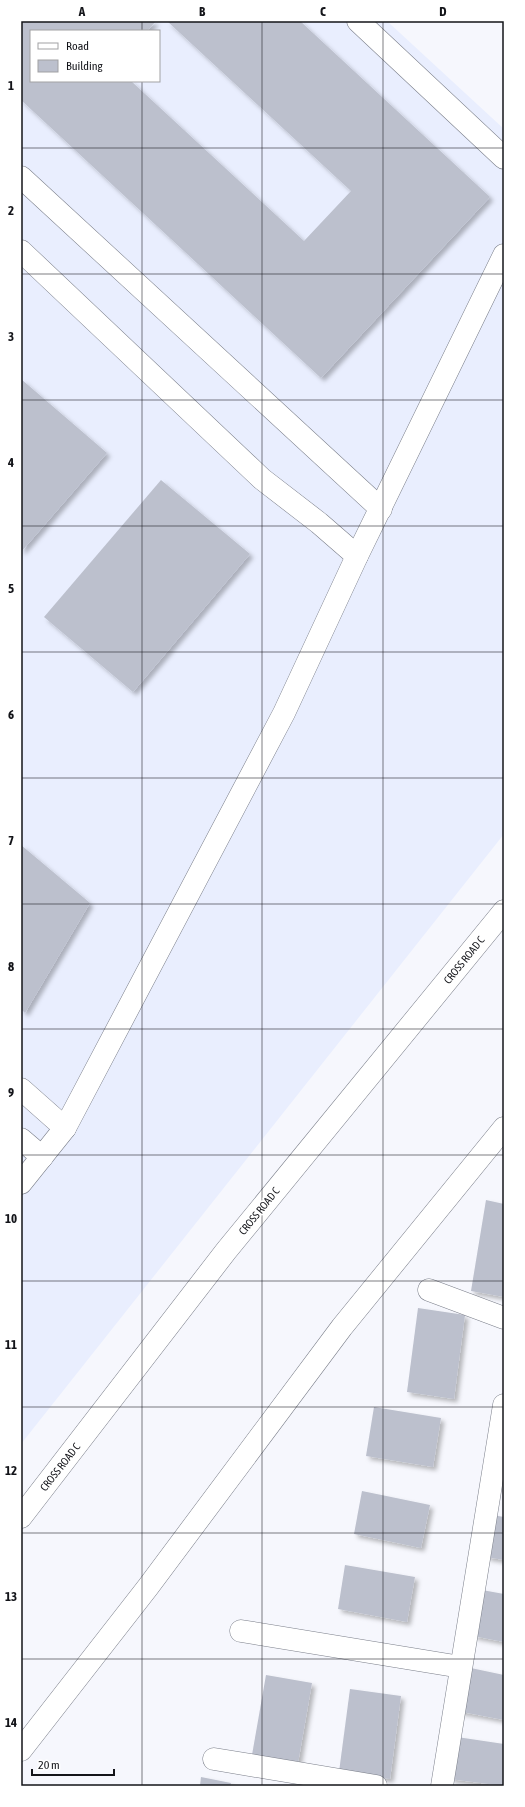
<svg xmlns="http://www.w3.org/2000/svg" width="525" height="1807" font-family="'Asap Condensed',sans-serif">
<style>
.built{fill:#e9eefe;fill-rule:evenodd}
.building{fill:#bcc0cd;filter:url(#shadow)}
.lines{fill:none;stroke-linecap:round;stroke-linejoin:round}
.minor-casing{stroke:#7a7e89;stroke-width:23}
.minor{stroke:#fff;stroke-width:22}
.grid{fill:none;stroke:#131419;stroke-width:1;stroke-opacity:0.55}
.labels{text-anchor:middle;stroke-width:3.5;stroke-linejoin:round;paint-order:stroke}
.street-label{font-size:11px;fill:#131419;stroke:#fff}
.neatline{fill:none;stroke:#131419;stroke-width:1.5}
.grid-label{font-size:13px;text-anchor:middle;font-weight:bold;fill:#131419}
</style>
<defs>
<filter id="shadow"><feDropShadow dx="3.5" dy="3.5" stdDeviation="2" flood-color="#0004"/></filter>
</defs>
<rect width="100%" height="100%" fill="#f6f7fd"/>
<path class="built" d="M21,21H387L504,129V834L21,1444ZM31,31H159V81H31Z"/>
<g class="building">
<path d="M21,21H156L147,31H31V81H131L304,241L351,191L167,21H300L490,197L321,378L21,100Z"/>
<path d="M21,379L107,453L21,552Z"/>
<path d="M161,480L250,554L133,692L44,617Z"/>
<path d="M21,845L90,903L25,1013L21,1009Z"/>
<path d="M486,1200L504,1204V1297L471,1291Z"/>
<path d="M418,1308L465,1315L454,1399L407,1392Z"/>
<path d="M374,1407L441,1418L433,1467L366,1456Z"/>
<path d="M362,1491L430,1505L421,1548L354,1534Z"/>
<path d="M492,1515L504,1517V1560L486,1557Z"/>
<path d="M345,1565L415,1577L407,1622L338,1609Z"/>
<path d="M482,1590L504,1594V1642L473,1636Z"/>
<path d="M466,1667L504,1675V1720L457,1711Z"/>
<path d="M266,1675L312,1683L298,1763L252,1755Z"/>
<path d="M350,1689L401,1696L390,1779L339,1772Z"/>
<path d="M457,1737L504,1744V1786L450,1779Z"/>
<path d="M201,1777L231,1783L230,1786H200Z"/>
</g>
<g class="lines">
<g class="minor-casing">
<g id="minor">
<path d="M358,21L504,158"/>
<path d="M21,177L381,509"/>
<path d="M21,251L262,479L319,523L357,556"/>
<path d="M21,1089L65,1128"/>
<path d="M21,1139L42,1157"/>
<path d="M21,1183L65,1128L284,713L357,556L504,255"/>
<path d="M429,1290L504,1318"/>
<path d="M21,1517L226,1251L504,911"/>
<path d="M241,1631L461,1667"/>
<path d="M21,1750L148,1587L342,1327L504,1128"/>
<path d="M214,1759L376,1786"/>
<path d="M442,1786L504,1405"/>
</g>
</g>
<use href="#minor" class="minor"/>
</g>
<path class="grid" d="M142,21V31M262,21V1786M383,21V1786M142,81V1786M21,148H504M21,274H504M21,400H504M21,526H504M21,652H504M21,778H504M21,904H504M21,1029H504M21,1155H504M21,1281H504M21,1407H504M21,1533H504M21,1659H504"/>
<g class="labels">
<g class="street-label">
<text transform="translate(464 960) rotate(-51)" y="4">CROSS ROAD C</text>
<text transform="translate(259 1211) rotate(-51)" y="4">CROSS ROAD C</text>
<text transform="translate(60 1467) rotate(-52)" y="4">CROSS ROAD C</text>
</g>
</g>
<rect width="525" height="1807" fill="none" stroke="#ffffff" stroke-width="44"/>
<rect x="30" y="30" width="130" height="52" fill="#ffffff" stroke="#a1a1a3"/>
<rect x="38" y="43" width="20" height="6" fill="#ffffff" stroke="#a1a1a3"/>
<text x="66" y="50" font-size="12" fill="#131419">Road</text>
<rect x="38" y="60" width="20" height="12" fill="#bcc0cd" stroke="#a1a1a3"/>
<text x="66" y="70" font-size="12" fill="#131419">Building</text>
<path d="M32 1769v6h82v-6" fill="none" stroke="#131419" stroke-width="2"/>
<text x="38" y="1769" font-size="12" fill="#131419" stroke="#ffffff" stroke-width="3" paint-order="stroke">20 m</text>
<rect x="22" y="22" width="481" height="1763" class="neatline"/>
<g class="grid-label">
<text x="82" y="16">A</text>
<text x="202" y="16">B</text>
<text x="323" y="16">C</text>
<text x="443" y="16">D</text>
<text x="11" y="90">1</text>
<text x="11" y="215">2</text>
<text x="11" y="341">3</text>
<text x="11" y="467">4</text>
<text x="11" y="593">5</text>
<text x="11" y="719">6</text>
<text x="11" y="845">7</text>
<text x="11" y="971">8</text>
<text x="11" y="1097">9</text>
<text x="11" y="1223">10</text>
<text x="11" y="1349">11</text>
<text x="11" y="1475">12</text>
<text x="11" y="1601">13</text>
<text x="11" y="1727">14</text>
</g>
</svg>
